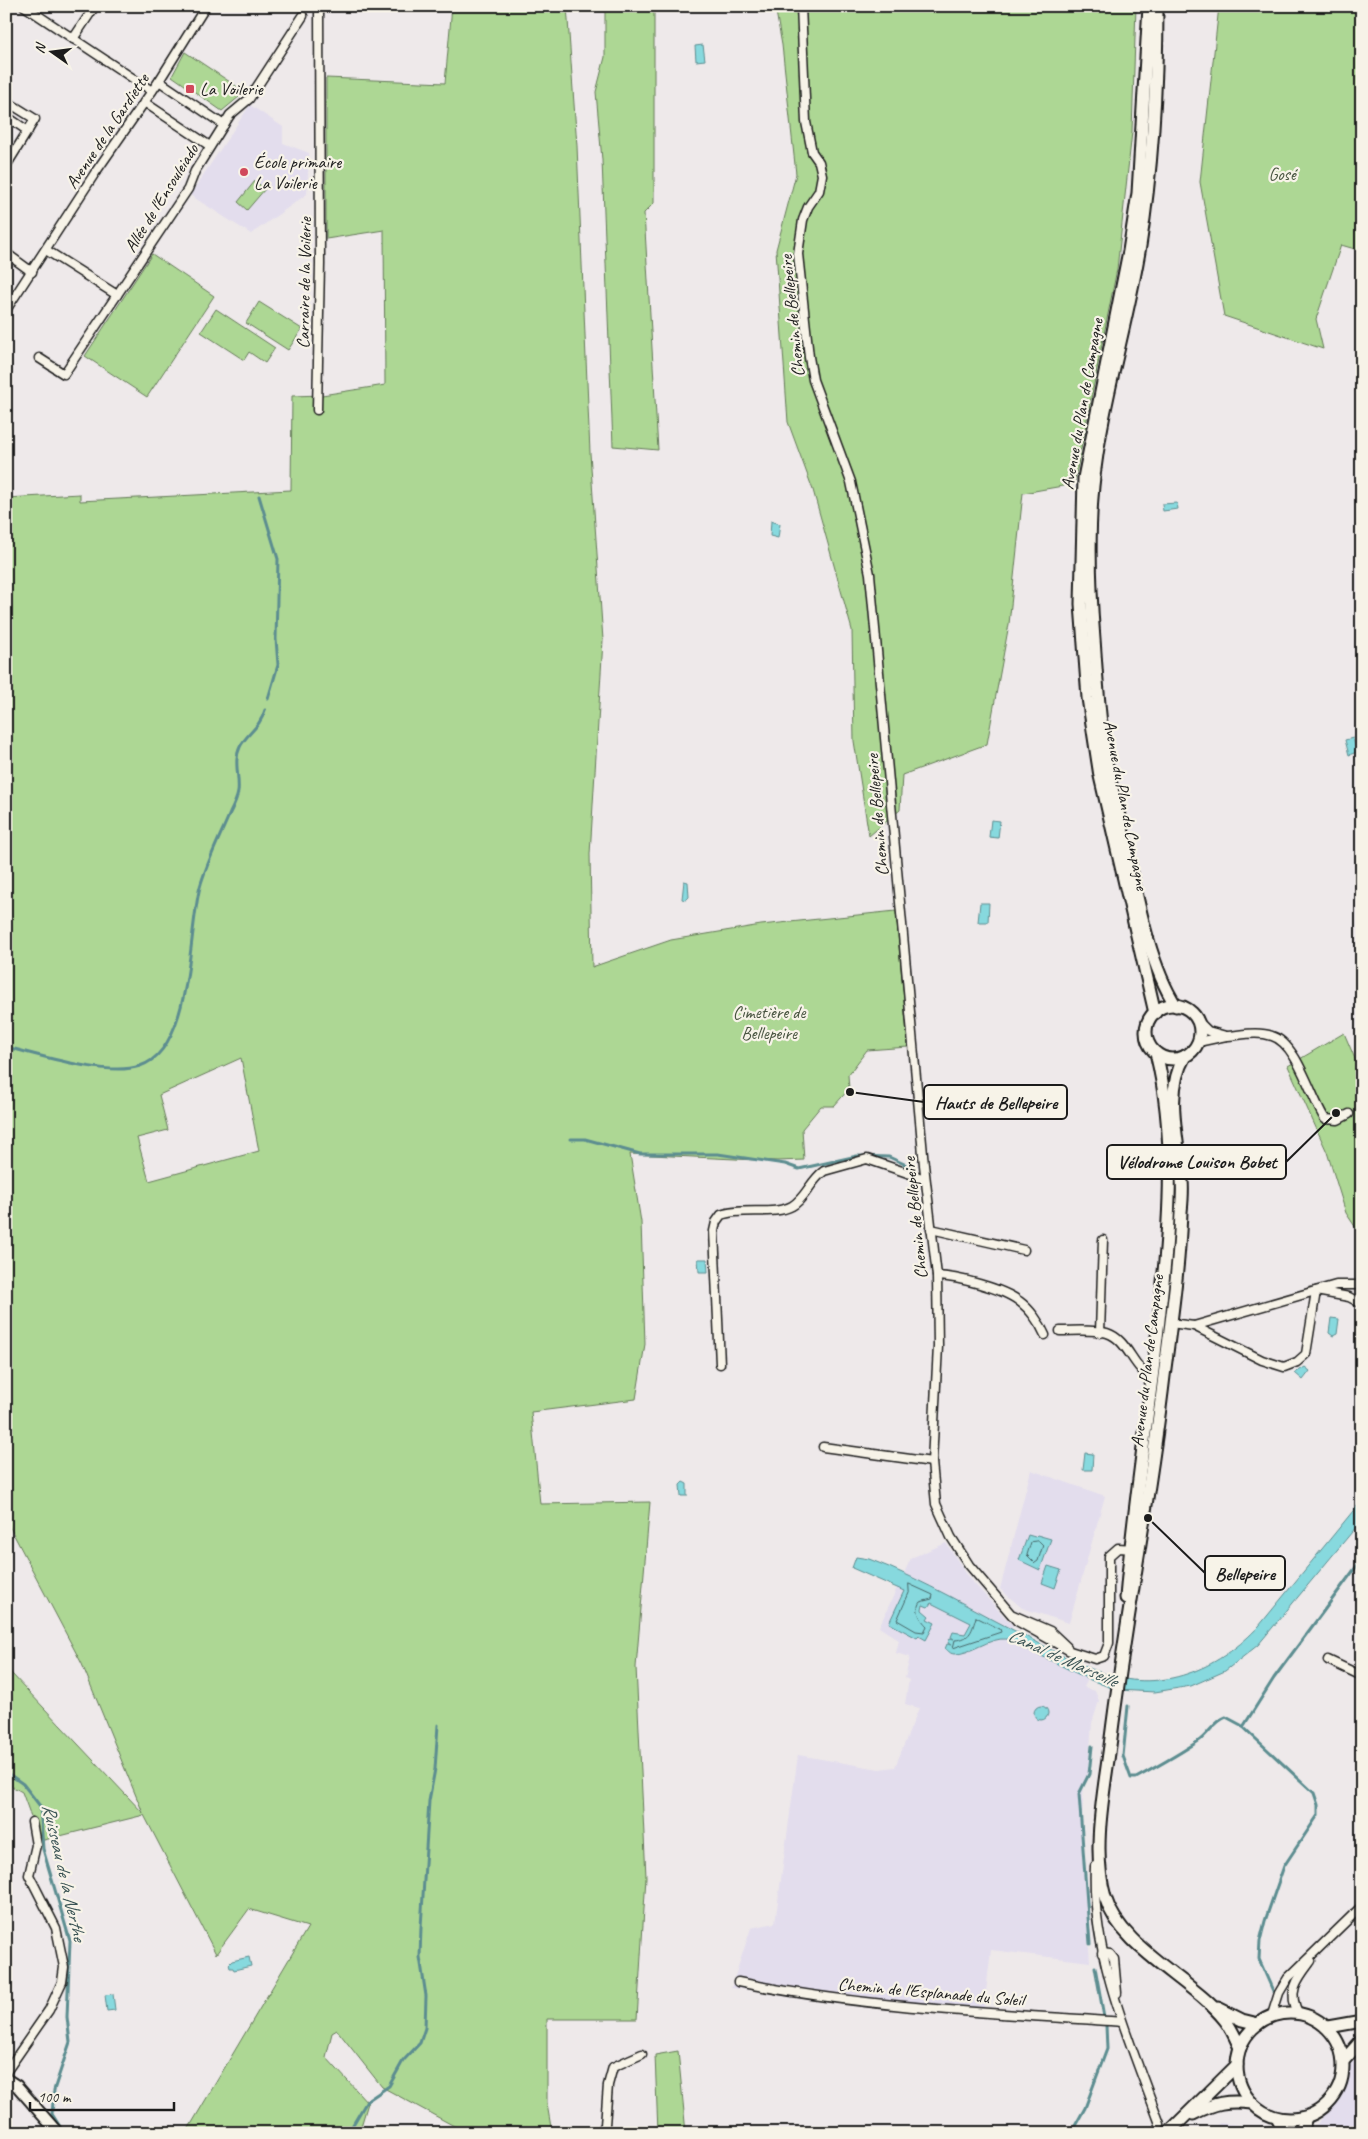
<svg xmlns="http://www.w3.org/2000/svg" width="1368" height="2139" font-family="Caveat,sans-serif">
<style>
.built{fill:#e3dded}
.green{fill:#add794;stroke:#647a58;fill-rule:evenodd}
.water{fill:#87d9de;stroke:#5c8d90}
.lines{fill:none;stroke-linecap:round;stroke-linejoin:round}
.shore{stroke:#47686a;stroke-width:1}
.stream{stroke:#5c8d90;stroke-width:3}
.minor-casing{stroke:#1c1c1c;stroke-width:11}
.tertiary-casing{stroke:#1c1c1c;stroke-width:14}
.secondary-casing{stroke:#1c1c1c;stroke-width:15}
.minor{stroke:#f7f3e8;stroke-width:8}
.tertiary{stroke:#f7f3e8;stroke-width:10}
.secondary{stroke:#f7f3e8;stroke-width:11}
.poi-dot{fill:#d1495b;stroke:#f7f3e8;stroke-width:2}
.labels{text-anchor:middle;stroke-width:4.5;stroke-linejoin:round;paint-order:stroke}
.poi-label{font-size:18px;fill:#1c1c1c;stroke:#f7f3e8;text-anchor:start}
.street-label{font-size:18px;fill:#1c1c1c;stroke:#f7f3e8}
.park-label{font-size:18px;fill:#485440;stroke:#f7f3e8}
.water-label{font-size:19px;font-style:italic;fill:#3c5556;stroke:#f7f3e8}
.leader{fill:none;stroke:#1c1c1c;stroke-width:2}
.callout-dot{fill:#1c1c1c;stroke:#f7f3e8;stroke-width:2}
.callout{fill:#f7f3e8;stroke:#1c1c1c;stroke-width:2}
.callout-label{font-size:19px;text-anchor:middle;font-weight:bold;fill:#1c1c1c}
</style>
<rect width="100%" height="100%" fill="#eee9ea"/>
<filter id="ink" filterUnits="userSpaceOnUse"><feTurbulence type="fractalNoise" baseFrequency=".02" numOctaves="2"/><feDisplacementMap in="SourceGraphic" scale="10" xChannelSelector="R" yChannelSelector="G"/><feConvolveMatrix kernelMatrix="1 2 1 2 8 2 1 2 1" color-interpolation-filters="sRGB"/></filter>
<g filter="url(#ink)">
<g class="built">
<path d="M250,105L283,127V143L309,153L307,194L251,234L190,195Z"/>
<path d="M1031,1470L1105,1496L1069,1623L1022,1608L1000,1589Z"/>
<path d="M946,1543L970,1579L1013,1626L1007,1639L1088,1679L1084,1687L1095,1691L1099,1701L1092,1723L1088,1772L1084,1781L1081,1835L1090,1962L991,1950L984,2008L903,2004L731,1988L751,1928L775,1923L798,1755L879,1769L895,1767L919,1708L905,1704L909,1680L905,1678L910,1657L896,1653L899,1640L879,1627L911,1558Z"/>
<path d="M1362,2047V2133H1309L1341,2097L1350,2065Z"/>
<path d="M1220,2123L1236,2125L1247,2130V2133H1203Z"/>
</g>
<g class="green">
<path d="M452,6H567L577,146L590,453L603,640L590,854L592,967L671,940L761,925L896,911L908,1047L867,1050L848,1075L849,1089L834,1106H821L802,1129L804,1160L777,1161L630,1154L641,1222L645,1344L636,1399L531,1412L540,1504L650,1502L636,1667L646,1877L637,2019H547V2104L552,2133H467L382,2087L337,2030L332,2033L326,2057L368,2103L359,2133H186L308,1927L249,1909L216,1954L144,1815L40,1841L22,1792L6,1783V1662L11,1673L143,1813L82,1664L6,1520V498L80,494V501L291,490L292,396L322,395L385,385L384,230L326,239V78L445,83ZM241,1058L259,1151L149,1181L137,1138L168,1130L159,1095Z"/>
<path d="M605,6H654V203L644,213L658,450L613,446L602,160L596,92L605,57Z"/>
<path d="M775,6H1136L1132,132L1117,269L1074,484L1023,493L1009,624L987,744L902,775L900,810L869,836L854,741L852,630L813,490L788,422L776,250L796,174L782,45Z"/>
<path d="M1219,6H1362V251L1341,245L1316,319L1323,349L1224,316L1200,182Z"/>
<path d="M185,52L245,92L222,111L172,76Z"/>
<path d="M255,181L265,189L247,210L238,202Z"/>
<path d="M152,254L214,296L147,397L85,356Z"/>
<path d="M259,302L302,329L288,350L246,323Z"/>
<path d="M216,309L275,348L265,363L249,352L244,360L201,332Z"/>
<path d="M1344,1033L1362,1075V1237L1346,1213L1327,1152L1288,1066Z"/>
<path d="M678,2051L686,2133H658L655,2055Z"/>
</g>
<g class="water">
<path d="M703,45L705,60L696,61L695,46Z"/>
<path d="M1177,503L1178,509L1163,511L1162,504Z"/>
<path d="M771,521L780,524L778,538L770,536Z"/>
<path d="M1353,738L1357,752L1349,755L1345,740Z"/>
<path d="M991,820L1000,821L998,838L989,837Z"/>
<path d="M684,881L688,882L689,897L686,900L682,899Z"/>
<path d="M980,903H989L988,922H978Z"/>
<path d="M698,1259H707L708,1272H699Z"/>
<path d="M1331,1318L1339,1319L1337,1334L1333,1336L1329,1333Z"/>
<path d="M1305,1367L1310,1371L1303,1380L1295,1373Z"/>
<path d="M1085,1453L1093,1454L1092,1470H1083Z"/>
<path d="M683,1482L687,1484V1496H681L680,1485Z"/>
<path d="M1362,1500V1520L1258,1645L1225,1671L1191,1686L1155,1692L1117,1690L1088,1679L1007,1639C989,1637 970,1655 954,1654C948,1653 950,1651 945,1649L947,1644L951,1645L948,1643L950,1638L954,1639L951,1637L953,1632L965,1634L971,1623L931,1603L928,1607L923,1605L922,1610L929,1616L927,1619L935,1623L926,1640L919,1636L917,1638L889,1623L904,1591L852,1568L856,1557L869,1559C925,1580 976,1612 1029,1638C1056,1652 1083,1668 1112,1676C1167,1692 1222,1666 1259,1626Z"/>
<path d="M1028,1535L1035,1537L1037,1535L1051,1539L1040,1570L1019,1560Z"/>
<path d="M1048,1566L1061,1570L1055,1588L1042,1583Z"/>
<circle cx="1041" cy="1713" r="7"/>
<path d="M249,1957L251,1966L234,1970L233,1968H230L229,1964L232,1961Z"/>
<path d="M113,1994L115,2010L107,2011L105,1995Z"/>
</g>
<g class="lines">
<g class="shore">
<path d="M1039,1541L1043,1545L1038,1561L1035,1563L1027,1555L1031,1542Z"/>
<path d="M909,1584L933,1595L932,1599L920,1602C914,1610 921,1620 927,1626L924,1632L916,1631L897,1620L909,1593Z"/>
<path d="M976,1617L1000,1629L1001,1632L953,1648L955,1640C971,1639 972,1630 976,1617Z"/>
</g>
<g class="stream">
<path d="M259,496L278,559L276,639L278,665L268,699"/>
<path d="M6,1047C40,1055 107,1077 140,1066C193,1049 188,931 200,887C207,862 220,837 230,813C233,807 237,799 238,792C240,778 233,761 240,747C247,733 260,728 265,710"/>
<path d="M571,1139H585L640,1154H718L785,1164L799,1169L857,1156L889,1157L913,1168"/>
<path d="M1128,1706L1123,1756L1131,1778H1136C1158,1766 1180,1754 1200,1740C1209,1733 1215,1721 1226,1717L1241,1725L1314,1793L1318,1805V1815L1284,1866L1265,1921L1260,1941L1259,1959L1273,1991"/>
<path d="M1243,1727L1274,1678L1362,1559"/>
<path d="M6,1772L23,1784L40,1806L43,1849L70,1941L67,2017L70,2042L54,2090L52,2114L64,2133"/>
<path d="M1090,1944L1079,1794L1089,1774L1092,1746"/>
<path d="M1095,1967L1104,2017"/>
<path d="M348,2133L367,2101L389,2086L403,2061L420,2043L425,2028L426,1996L420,1957L421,1927L429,1801L435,1769L438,1725"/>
<path d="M1071,2133L1085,2108L1107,2049L1106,2025"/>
</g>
<g class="minor-casing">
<g id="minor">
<path d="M24,6L152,91"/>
<path d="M801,6L806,122L812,152L819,162L822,175L819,191L808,207L803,220L798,254L809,357L813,380L851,482L870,574L924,1165L937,1276L938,1346L932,1462L936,1504L951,1537L969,1565L1017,1621L1070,1651L1095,1659L1104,1656L1109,1643V1556L1118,1548L1135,1549"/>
<path d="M73,39L95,6"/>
<path d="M159,81L224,125"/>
<path d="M6,101L35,119L6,166"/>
<path d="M144,102L210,146"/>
<path d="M6,116L28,131"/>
<path d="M46,250L117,295"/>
<path d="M6,253L32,272"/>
<path d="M6,310L95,173L159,81L206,6"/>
<path d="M39,358L64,374L188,189L195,171L230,115L249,99L303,16"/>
<path d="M317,410L320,264L319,6"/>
<path d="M1196,1019L1208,1031L1226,1036L1198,1042"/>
<path d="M1226,1036C1241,1035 1258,1031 1272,1036C1297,1043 1311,1098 1325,1119L1338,1120L1349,1114"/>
<path d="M931,1229L1024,1250"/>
<path d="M937,1276C958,1277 1002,1288 1019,1301C1030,1309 1040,1323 1045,1335"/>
<path d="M1170,1323L1194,1326L1262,1360L1284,1367L1297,1362L1306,1354L1316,1291L1349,1297L1362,1304"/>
<path d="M1194,1326L1336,1285H1362"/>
<path d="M1060,1331C1075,1331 1093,1329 1107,1333C1129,1340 1132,1369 1153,1378"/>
<path d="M1100,1333L1103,1240"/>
<path d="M720,1364L714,1231L716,1222L721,1215C742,1207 774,1216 792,1206C806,1198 810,1181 824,1171L867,1159L925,1179"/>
<path d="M823,1447L932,1462"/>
<path d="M1013,1615L1050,1631L1067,1647"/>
<path d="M1328,1660L1362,1676"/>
<path d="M1095,1866C1091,1956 1130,2042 1160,2124"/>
<path d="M1102,1953L1110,1954L1114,1959L1117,1993"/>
<path d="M738,1982C865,2008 994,2013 1122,2022"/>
<path d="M1299,2014C1286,1992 1298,1978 1311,1961"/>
<path d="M1272,2015L1279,1993L1288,1978L1362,1906"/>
<path d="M6,2072L49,2010L62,1982L64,1967L56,1928L29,1875L36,1845L32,1822"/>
<path d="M600,2133L605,2125L608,2085L613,2067L642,2054"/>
</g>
</g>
<g class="tertiary-casing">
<path id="tertiary" d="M6,2079L17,2086L58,2133"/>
</g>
<g class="secondary-casing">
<g id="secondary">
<path d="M1149,6L1138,193L1129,251L1084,478L1081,604L1088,698L1100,776L1155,1013"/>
<path d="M1157,6C1157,83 1152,170 1140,246C1127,326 1101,405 1093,486C1088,537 1090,589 1094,639C1097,680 1099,720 1106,761C1111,788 1119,814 1125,841C1136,891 1148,963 1176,1006"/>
<circle cx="1173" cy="1032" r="27"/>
<path d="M1185,1056C1163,1093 1179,1140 1182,1181C1183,1191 1182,1202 1181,1212C1179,1267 1171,1322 1164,1376C1150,1497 1126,1617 1111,1738C1105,1787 1091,1849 1105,1897C1120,1948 1192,1979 1225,2020C1232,2029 1236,2039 1240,2048"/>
<path d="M1126,1598C1134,1499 1151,1400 1161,1301C1170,1220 1176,1133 1156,1053"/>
<path d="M1218,2008L1242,2020L1258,2024"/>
<circle cx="1290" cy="2066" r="53"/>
<path d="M1328,2027L1362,2021"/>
<path d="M1344,2060L1362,2040"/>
<path d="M1193,2114C1215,2103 1226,2100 1252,2103"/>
<path d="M1277,2118L1285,2133"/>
<path d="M1168,2133L1237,2065"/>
<path d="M1300,2133L1306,2118"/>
</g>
</g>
<use href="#minor" class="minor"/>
<use href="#tertiary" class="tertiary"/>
<use href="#secondary" class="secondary"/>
</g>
</g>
<g class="poi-dot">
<rect x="185" y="84" width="10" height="10" rx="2.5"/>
<circle cx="244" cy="172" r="5"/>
</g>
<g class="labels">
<g class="poi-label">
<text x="200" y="95">La Voilerie</text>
<text x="254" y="168">École primaire<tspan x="254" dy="21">La Voilerie</tspan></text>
</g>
<g class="street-label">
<text transform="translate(107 131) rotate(-56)" y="6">Avenue de la Gardiette</text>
<text transform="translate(161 198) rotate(-58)" y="6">Allée de l'Ensouleiado</text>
<text transform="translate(304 283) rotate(-89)" y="6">Carraire de la Voilerie</text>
<text transform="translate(792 316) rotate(-96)" y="6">Chemin de Bellepeire</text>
<text transform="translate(1082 404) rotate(-80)" y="6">Avenue du Plan de Campagne</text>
<text transform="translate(1126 805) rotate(79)" y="6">Avenue du Plan de Campagne</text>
<text transform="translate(877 815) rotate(-95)" y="6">Chemin de Bellepeire</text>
<text transform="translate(915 1218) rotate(-96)" y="6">Chemin de Bellepeire</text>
<text transform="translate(1147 1361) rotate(-83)" y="6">Avenue du Plan de Campagne</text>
<text transform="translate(931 1992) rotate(5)" y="6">Chemin de l'Esplanade du Soleil</text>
</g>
<g class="park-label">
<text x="1282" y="180">Gosé</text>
<text x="769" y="1018">Cimetière de<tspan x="769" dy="21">Bellepeire</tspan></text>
</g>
<g class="water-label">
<text transform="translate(1063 1657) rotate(24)" y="7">Canal de Marseille</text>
<text transform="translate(65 1872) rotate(77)" y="7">Ruisseau de la Nerthe</text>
</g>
</g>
<path class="leader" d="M850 1092L924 1102M1336 1113L1286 1162M1148 1518L1205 1573"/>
<g class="callout-dot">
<circle cx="850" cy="1092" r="5"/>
<circle cx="1336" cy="1113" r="5"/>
<circle cx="1148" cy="1518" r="5"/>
</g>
<g class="callout">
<rect x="924" y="1085" width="143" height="34" rx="5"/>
<rect x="1107" y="1145" width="179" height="34" rx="5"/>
<rect x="1205" y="1556" width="80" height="34" rx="5"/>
</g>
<g class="callout-label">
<text x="996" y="1109">Hauts de Bellepeire</text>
<text x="1197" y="1168">Vélodrome Louison Bobet</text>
<text x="1245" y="1580">Bellepeire</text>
</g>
<rect width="1368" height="2139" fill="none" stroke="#f7f3e8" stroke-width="25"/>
<rect x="12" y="12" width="1343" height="2114" fill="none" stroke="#1c1c1c" stroke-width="2" filter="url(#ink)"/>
<g transform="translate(52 52) rotate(284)" stroke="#f7f3e8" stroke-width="4" paint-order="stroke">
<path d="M0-4L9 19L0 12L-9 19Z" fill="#1c1c1c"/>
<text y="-8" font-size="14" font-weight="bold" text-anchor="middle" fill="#1c1c1c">N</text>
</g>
<path d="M30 2102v8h144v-8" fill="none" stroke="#1c1c1c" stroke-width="2.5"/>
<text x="38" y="2102" font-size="15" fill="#1c1c1c" stroke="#f7f3e8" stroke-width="4" paint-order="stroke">100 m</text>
</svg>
